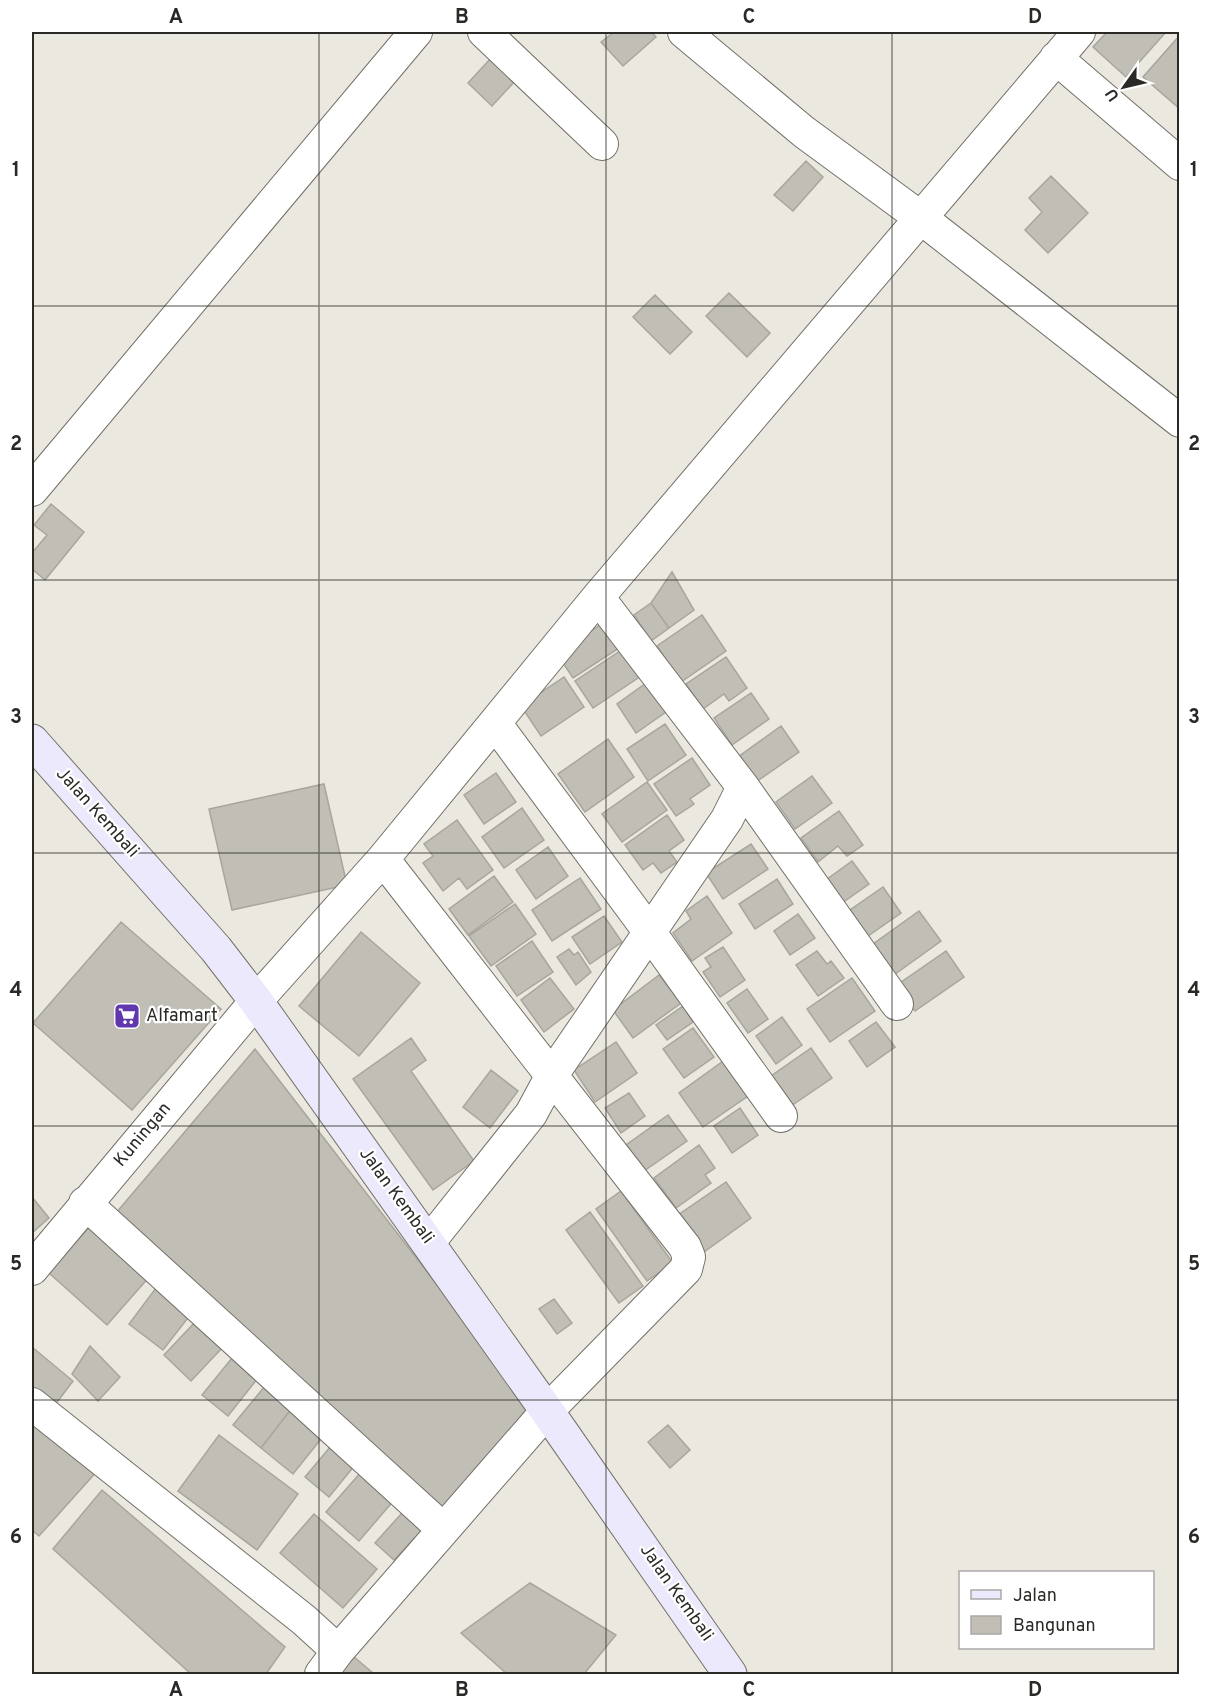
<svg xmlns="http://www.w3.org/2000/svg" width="1211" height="1706" font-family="Overpass,sans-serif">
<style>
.building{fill:#c0beb5;stroke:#a8a59d;stroke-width:1.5}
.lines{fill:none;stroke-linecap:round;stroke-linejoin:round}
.street-casing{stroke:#737069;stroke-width:34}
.secondary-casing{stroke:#737069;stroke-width:35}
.street{stroke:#fff;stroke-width:32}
.secondary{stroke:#ede9fc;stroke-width:33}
.grid{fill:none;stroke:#2a2926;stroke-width:1.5;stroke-opacity:0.55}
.labels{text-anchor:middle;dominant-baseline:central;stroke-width:4.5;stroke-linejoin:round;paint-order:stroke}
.street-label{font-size:18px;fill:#2a2926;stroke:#fff}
.poi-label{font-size:18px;fill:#2a2926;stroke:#fff;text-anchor:start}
.neatline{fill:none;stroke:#2a2926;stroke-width:2}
.grid-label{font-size:20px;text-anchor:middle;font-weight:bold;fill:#2a2926}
</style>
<rect width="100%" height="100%" fill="#eae8df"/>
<!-- building -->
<path class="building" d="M614,32H651L656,37L623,66L601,42Z
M1107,32H1166L1126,77L1093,47Z
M1180,35V109L1143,77Z
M492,57L516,80L492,106L468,83Z
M806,161L823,177L793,211L774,195Z
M1051,176L1088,213L1048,253L1025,230L1042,212L1029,198Z
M729,293L770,333L747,357L706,316Z
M655,295L692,332L670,354L633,317Z
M51,504L84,532L45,580L32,569V553L47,535L34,525Z
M672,572L694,610L669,628L651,603Z
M651,603L669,628L651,641L634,615Z
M702,615L726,651L681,682L657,646Z
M603,623L619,648L573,678L557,654Z
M623,649L641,676L593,708L575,681Z
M726,657L747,688L729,701L724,694L703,709L686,684Z
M564,677L584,707L541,736L521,706Z
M646,683L666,712L636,733L617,704Z
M751,693L769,719L732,745L714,718Z
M665,724L686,755L648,781L627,749Z
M781,726L799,752L756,782L738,757Z
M608,739L634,777L585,812L558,774Z
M692,758L710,785L690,799L694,804L676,816L654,784Z
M496,773L516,802L484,824L464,795Z
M812,776L832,803L795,829L776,802Z
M647,782L667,810L622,842L602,814Z
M324,784L347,885L232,910L209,809Z
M522,808L544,840L504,868L482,837Z
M839,811L863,845L847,856L838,846L818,862L801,838Z
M667,815L684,840L669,851L677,862L661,873L653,863L643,870L625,845Z
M457,820L493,870L467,889L459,878L443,891L423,863L433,856L424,844Z
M751,844L768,869L723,899L706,873Z
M548,847L568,876L536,899L516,870Z
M852,861L869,884L842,903L826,880Z
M494,876L513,902L468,935L449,909Z
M580,878L601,909L552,941L532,910Z
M777,879L793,904L755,929L739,904Z
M883,887L901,913L868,936L850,910Z
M707,896L732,933L692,961L673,933L691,919L686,911Z
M515,904L536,934L491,966L469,936Z
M919,911L941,941L891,977L869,947Z
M798,914L815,938L790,955L774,931Z
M604,916L622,942L590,964L572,937Z
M121,922L221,1009L132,1110L33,1023Z
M361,932L420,983L359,1056L299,1006Z
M532,941L553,972L517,996L496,966Z
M723,947L745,980L720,997L703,972L711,967L705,958Z
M569,949L574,955L578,952L591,972L576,985L557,957Z
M817,951L827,964L831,961L844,978L818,996L796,965Z
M946,951L964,977L915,1011L897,985Z
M659,975L681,1003L633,1038L613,1010Z
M550,978L574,1009L544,1032L521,1000Z
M852,978L875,1011L830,1042L807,1009Z
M747,989L768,1019L748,1033L727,1003Z
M683,1006L693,1022L667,1040L656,1025Z
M782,1017L802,1045L776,1064L756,1036Z
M876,1022L895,1047L867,1067L849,1041Z
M693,1028L714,1057L684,1078L663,1049Z
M411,1038L426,1060L411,1071L474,1161L433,1190L353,1079Z
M616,1042L637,1073L595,1102L574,1070Z
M811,1048L832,1078L791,1106L771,1076Z
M255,1049L533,1409L440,1516L116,1213Z
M726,1059L751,1094L703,1127L679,1093Z
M491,1070L518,1091L490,1128L463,1107Z
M629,1093L645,1116L621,1133L605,1108Z
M740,1108L758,1135L732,1153L714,1126Z
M668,1115L687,1141L644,1171L626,1145Z
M699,1145L715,1168L705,1175L711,1183L676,1208L654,1178Z
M726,1182L751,1218L704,1252L678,1215Z
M621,1191L673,1263L647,1281L596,1209Z
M32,1197L49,1218L32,1233Z
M590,1212L643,1286L619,1303L566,1230Z
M92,1224L150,1276L107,1325L49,1273Z
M156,1288L191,1314L163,1350L129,1324Z
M554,1299L572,1323L557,1334L539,1309Z
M196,1321L223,1347L191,1381L164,1355Z
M90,1346L120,1377L98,1401L72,1374Z
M32,1347L73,1381L52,1409L32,1393Z
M232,1358L258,1378L228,1416L202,1395Z
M265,1386L292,1408L261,1448L233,1425Z
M292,1408L325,1434L293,1474L261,1448Z
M32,1418L98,1470L39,1536L32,1530Z
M668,1425L690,1450L670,1468L648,1442Z
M219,1435L298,1494L257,1550L178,1491Z
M331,1446L355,1465L329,1497L305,1477Z
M362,1471L395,1499L359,1541L326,1512Z
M102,1490L285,1647L266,1674H191L53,1549Z
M402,1513L422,1530L394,1560L375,1543Z
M314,1514L377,1569L343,1608L280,1553Z
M530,1583L616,1635L584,1674H507L461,1633Z
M353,1656L374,1674H331Z"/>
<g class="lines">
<defs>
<path id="street" d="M484,32L602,144
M684,32L804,132L921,218L1180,421
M1056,58L1180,164
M32,490L416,32
M598,597L743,787L897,1004
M495,723L651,934L781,1116
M85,1203L443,1529
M429,1242L531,1114L552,1075L727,819L743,787
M32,1269L256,1001L383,859L598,597L1079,32
M32,1404L304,1620L338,1651L547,1411L686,1269L689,1257L685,1247L383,859
M321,1674L338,1651"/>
<path id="secondary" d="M32,741L216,949L256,1001L547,1411L730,1674"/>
</defs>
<!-- street casing -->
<use href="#street" class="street-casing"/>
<!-- secondary casing -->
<use href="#secondary" class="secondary-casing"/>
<!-- street -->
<use href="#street" class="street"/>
<!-- secondary -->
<use href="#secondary" class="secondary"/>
</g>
<!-- grid -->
<path class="grid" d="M319,32V1674M606,32V1674M892,32V1674M32,306H1180M32,580H1180M32,853H1180M32,1126H1180M32,1400H1180"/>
<!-- icons -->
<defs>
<symbol id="supermarket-square" viewBox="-11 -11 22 22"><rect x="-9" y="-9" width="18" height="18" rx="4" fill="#6137ae" stroke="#fff"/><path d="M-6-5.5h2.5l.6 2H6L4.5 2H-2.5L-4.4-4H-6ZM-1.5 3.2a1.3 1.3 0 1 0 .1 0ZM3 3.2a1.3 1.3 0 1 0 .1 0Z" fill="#fff"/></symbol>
</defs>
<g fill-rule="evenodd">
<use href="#supermarket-square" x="112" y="1001" width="30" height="30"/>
</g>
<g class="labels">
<!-- street labels -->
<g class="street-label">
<text transform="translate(97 813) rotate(48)">Jalan Kembali</text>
<text transform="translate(143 1135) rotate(-50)">Kuningan</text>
<text transform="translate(396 1196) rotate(54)">Jalan Kembali</text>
<text transform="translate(676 1593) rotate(55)">Jalan Kembali</text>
</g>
<!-- poi labels -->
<g class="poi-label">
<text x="146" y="1016">Alfamart</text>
</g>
</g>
<!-- border -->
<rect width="1211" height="1706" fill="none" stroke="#ffffff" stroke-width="66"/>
<!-- legend -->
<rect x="959" y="1571" width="195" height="78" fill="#ffffff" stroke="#aaa9a8" stroke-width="1.5"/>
<rect x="971" y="1590" width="30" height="9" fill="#ede9fc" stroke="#aaa9a8" stroke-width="1.5"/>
<text x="1013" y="1601" font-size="18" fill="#2a2926">Jalan</text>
<rect x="971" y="1616" width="30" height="18" fill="#c0beb5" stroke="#aaa9a8" stroke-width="1.5"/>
<text x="1013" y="1631" font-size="18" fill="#2a2926">Bangunan</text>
<!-- north arrow -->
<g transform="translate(1124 87) rotate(236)" stroke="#ffffff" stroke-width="4.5" paint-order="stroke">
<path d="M0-4.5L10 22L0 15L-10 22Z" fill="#2a2926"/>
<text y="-9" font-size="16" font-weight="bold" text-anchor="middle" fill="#2a2926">U</text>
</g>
<rect x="33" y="33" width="1145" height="1640" class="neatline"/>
<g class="grid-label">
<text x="176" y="23">A</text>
<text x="462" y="23">B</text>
<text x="749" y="23">C</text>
<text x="1035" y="23">D</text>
<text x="16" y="176">1</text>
<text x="1194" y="176">1</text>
<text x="16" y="450">2</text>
<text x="1194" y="450">2</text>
<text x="16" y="723">3</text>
<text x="1194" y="723">3</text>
<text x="16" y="996">4</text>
<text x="1194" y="996">4</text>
<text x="16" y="1270">5</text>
<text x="1194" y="1270">5</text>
<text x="16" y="1543">6</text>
<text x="1194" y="1543">6</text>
<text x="176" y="1696">A</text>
<text x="462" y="1696">B</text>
<text x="749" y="1696">C</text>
<text x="1035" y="1696">D</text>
</g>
</svg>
